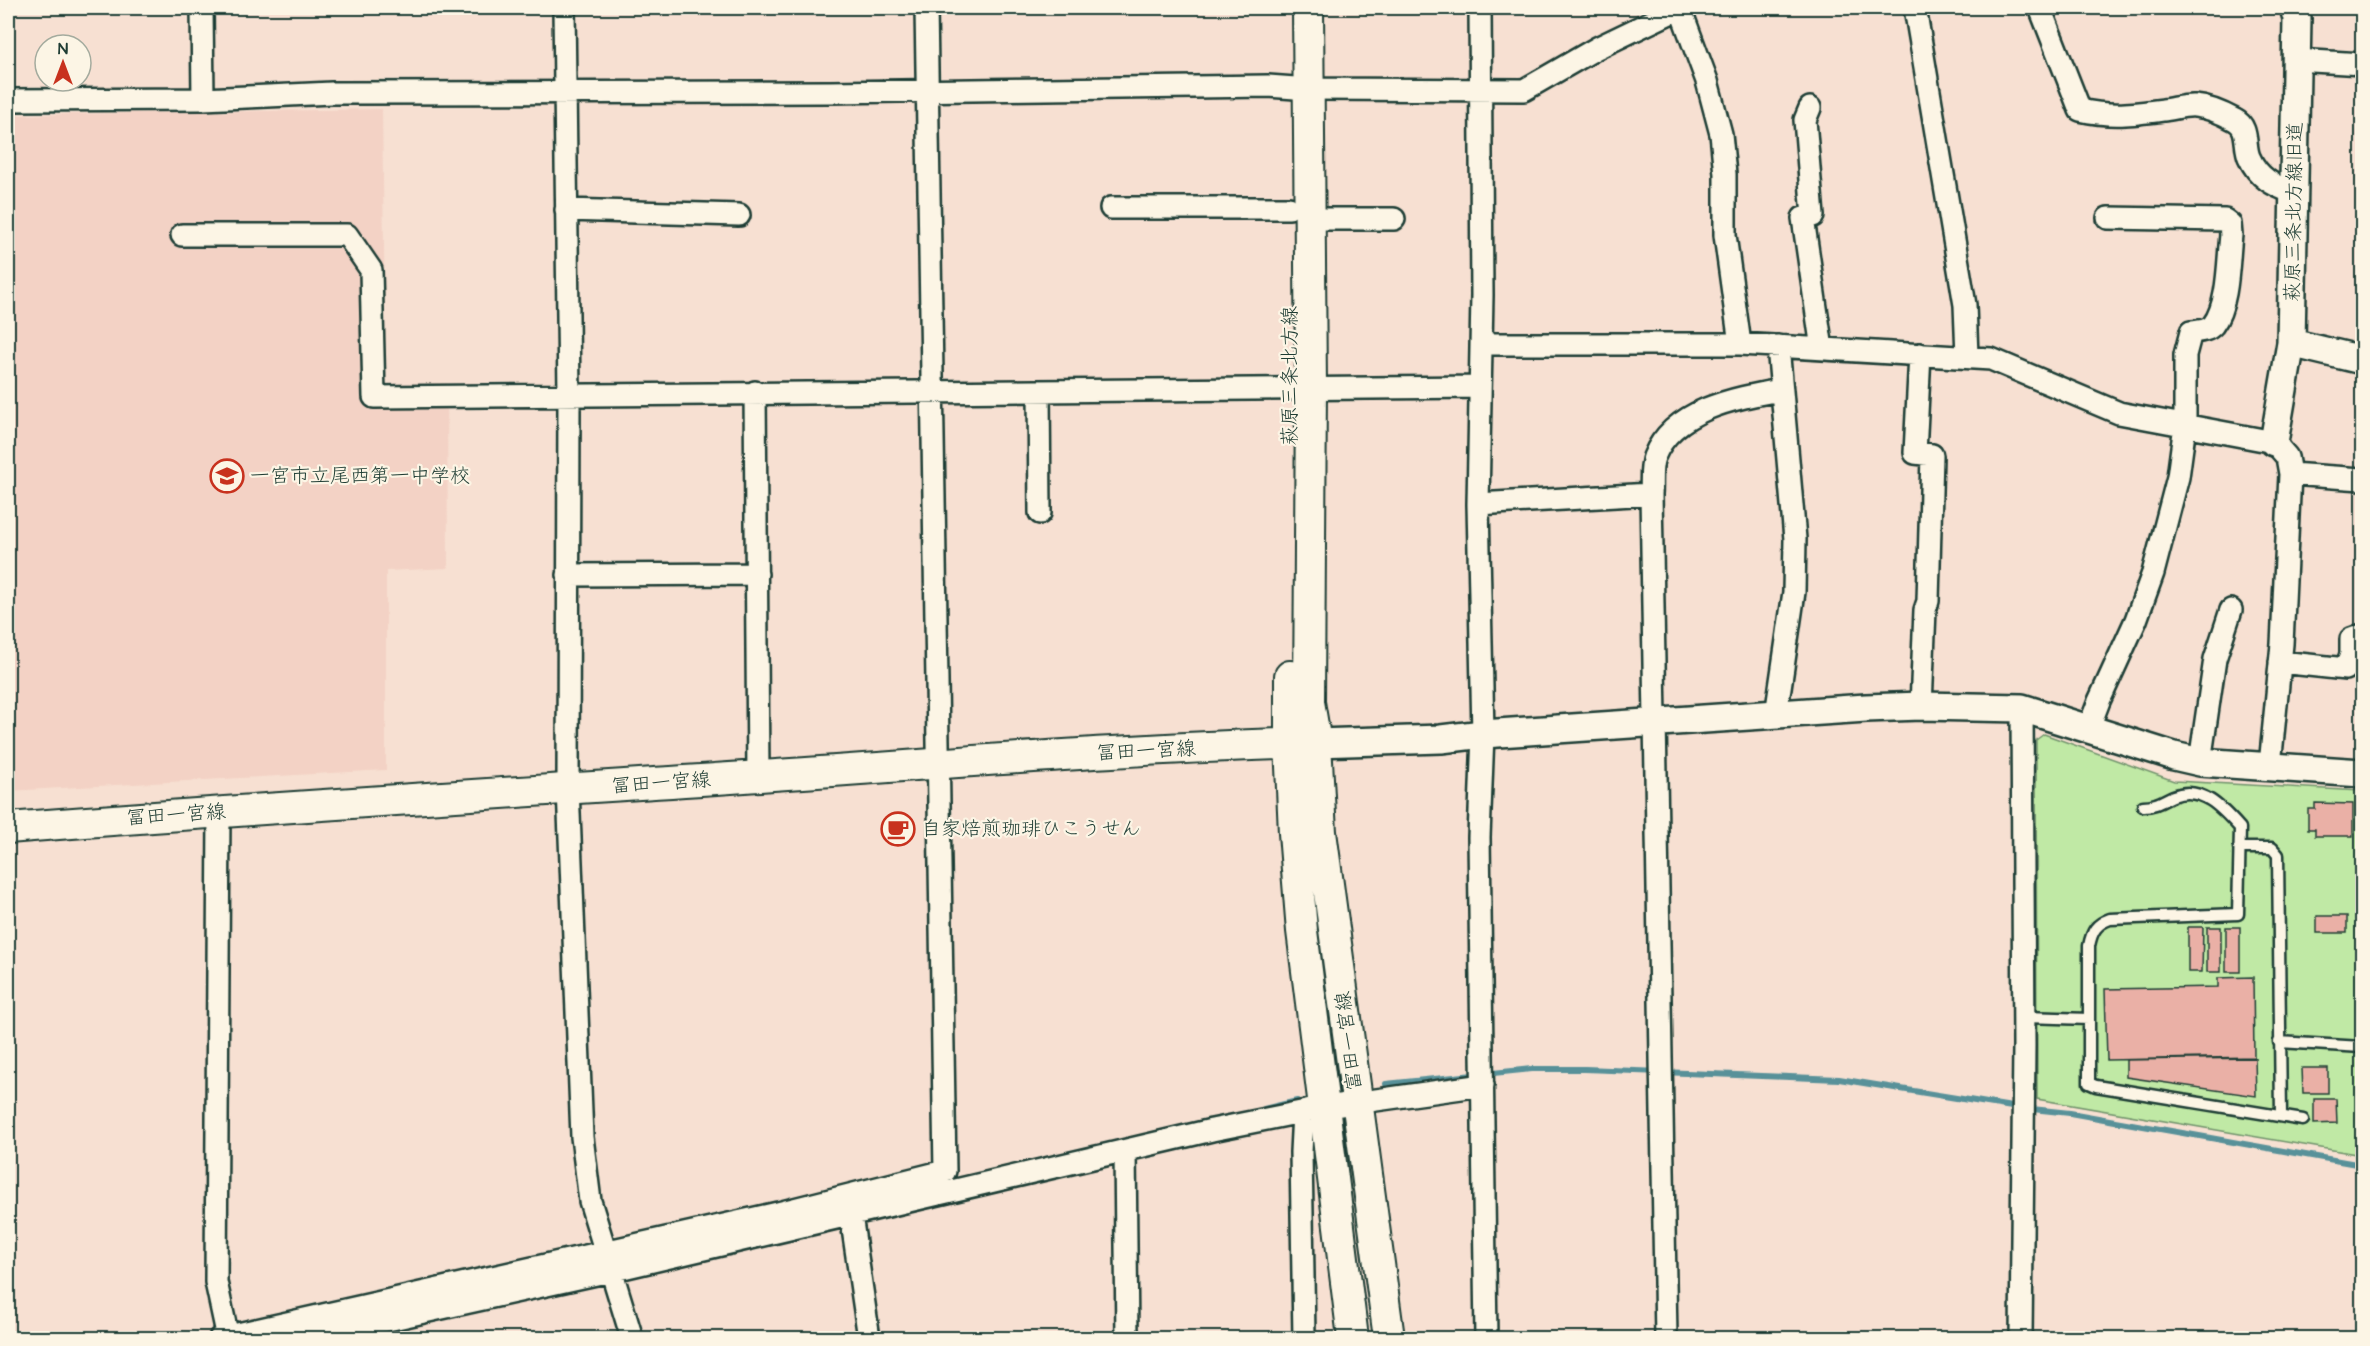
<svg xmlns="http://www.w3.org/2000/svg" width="2370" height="1346" font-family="'Architects Daughter','Klee One',sans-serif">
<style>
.built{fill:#f3d2c5}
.green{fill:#c0e9a5;stroke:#70936c;stroke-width:1.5}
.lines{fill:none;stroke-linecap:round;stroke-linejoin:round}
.stream{stroke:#589199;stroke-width:6}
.building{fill:#eab0a6;stroke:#1f3d34;stroke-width:1.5}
.service-casing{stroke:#1f3d34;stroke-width:15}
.minor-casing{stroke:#1f3d34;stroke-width:26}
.tertiary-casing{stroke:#1f3d34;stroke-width:32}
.secondary-casing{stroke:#1f3d34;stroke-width:34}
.service{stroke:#fcf5e5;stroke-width:10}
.minor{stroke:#fcf5e5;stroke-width:21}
.tertiary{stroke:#fcf5e5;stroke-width:27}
.secondary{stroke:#fcf5e5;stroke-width:30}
.labels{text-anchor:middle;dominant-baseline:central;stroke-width:4.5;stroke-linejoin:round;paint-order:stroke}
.street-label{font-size:20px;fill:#1f3d34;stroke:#fcf5e5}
.poi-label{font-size:20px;fill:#1f3d34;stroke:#fcf5e5;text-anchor:start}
</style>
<rect width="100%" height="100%" fill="#f7e0d2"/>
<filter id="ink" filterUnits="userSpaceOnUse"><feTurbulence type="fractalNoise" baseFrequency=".0167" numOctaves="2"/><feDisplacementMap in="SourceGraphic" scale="12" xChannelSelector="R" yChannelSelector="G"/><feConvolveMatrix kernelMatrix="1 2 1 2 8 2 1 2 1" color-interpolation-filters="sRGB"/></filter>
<g filter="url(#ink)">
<!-- built -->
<path class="built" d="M382,109L386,384L447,383L448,568L386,571V770L8,791V115Z"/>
<!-- green -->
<path class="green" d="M2044,734L2174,781L2362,791V1155L2037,1099L2036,740Z"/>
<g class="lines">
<!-- stream -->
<path class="stream" d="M1386,1084L1532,1069H1585L1839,1079L2012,1107L2070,1113L2362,1165
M1264,1109L1297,1101
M267,1338L293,1332"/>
</g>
<!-- building -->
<path class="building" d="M2315,803L2353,804V836H2315V829H2308V809H2315Z
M2317,916H2347V933H2317Z
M2188,927H2203L2202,972H2188Z
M2207,927H2221V972H2207Z
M2226,927H2240V972H2226Z
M2253,977L2254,1057L2107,1060L2105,989L2218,987V978Z
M2255,1058L2256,1096L2126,1077V1060Z
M2302,1068H2328V1093H2303Z
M2314,1099H2336L2337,1123L2314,1124Z"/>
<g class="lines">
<defs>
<path id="service" d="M2143,806C2156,806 2162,801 2173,796C2201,784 2223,809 2240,828L2238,914L2110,919C2096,924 2092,931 2089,946V1083L2096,1086L2303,1120
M2239,848H2272L2278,855L2281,1116
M2024,1017L2089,1019
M2279,1042L2362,1047"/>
<path id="minor" d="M202,8L203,99
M564,8L569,393L568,788L582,1137L590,1201L632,1338
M1480,8L1482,295L1478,504L1483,734L1479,837L1486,1338
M1680,8L1707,81L1721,134L1725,174V235L1740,344
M1915,8L1965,305L1967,356
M2040,8L2080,110C2111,117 2133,114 2163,110C2173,109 2185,105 2195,106C2208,107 2224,114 2235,120C2249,127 2244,145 2249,157C2258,178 2274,186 2294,193
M2296,60L2362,64
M8,100L203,99L332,93L830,92L1268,86L1309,89L1524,90L1597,48L1680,8
M1810,108L1805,120L1813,216L1803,218L1822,349
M1111,208H1289
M566,210L739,215
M1309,219H1394
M182,235H347L371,270L374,397L1480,387
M1481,344H1740L1991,359L2119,413L2274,442L2287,457L2290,474L2362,479
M1920,354L1915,453L1932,455L1928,601L1925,610L1921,706
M1039,391L1040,513
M755,392L758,776
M1478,504L1651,494
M568,575L757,574
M2280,662L2346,669L2351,654V639L2362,635
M1776,715L1794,592L1795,539L1778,346
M2088,730L2099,701L2136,620L2153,573L2178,477L2185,425V355L2191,332C2199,331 2208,331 2213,325C2229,304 2228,260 2231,235L2230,224L2225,220L2108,218
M2200,762L2215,659L2231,610
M2270,765L2282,644L2290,474
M219,811L216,1282L228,1338
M1303,1113L1301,1152L1304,1338
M1125,1151L1127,1338
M851,1215L869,1338
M220,1338L778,1213L945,1171L926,8
M306,1338L610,1271L1212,1130L1326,1107L1483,1085
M1666,1338L1651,494C1652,483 1650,467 1654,457C1673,409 1736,398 1780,390
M2021,1338L2024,1045L2022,708"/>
<path id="tertiary" d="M2291,343L2362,360
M2274,442L2291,343L2297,18L2294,8
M1316,743L1441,739L1483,734L1866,708L1921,706L2022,708L2174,756L2200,762L2362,773"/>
<path id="secondary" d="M1308,8L1311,388L1309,702L1316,743L1321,832L1389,1338
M1290,676V744L1294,833L1302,931L1353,1338
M8,828C258,808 509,793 760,776C943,764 1126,748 1310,743"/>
</defs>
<!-- service casing -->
<use href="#service" class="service-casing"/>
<!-- minor casing -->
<use href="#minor" class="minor-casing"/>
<!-- tertiary casing -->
<use href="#tertiary" class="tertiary-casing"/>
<!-- secondary casing -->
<use href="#secondary" class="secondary-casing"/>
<!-- service -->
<use href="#service" class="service"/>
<!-- minor -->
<use href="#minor" class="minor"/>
<!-- tertiary -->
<use href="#tertiary" class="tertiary"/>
<!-- secondary -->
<use href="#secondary" class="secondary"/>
</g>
</g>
<!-- icons -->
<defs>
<symbol id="school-ring" viewBox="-11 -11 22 22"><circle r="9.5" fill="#fcf5e5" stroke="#c8321e" stroke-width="1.5"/><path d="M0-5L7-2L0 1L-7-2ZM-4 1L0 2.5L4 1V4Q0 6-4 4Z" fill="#c8321e"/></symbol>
<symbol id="cafe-ring" viewBox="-11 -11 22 22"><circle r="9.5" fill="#fcf5e5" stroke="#c8321e" stroke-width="1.5"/><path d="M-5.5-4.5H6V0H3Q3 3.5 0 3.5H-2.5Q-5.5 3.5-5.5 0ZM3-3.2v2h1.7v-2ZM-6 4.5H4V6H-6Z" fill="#c8321e"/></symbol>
</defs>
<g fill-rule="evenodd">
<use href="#school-ring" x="208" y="457" width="38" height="38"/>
<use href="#cafe-ring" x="879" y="810" width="38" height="38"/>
</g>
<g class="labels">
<!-- street labels -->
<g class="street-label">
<text transform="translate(2294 212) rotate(-89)">萩原三条北方線旧道</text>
<text transform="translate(1290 376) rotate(-90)">萩原三条北方線</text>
<text transform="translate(1146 751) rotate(-3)">冨田一宮線</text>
<text transform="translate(661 783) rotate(-4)">冨田一宮線</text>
<text transform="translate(176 815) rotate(-4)">冨田一宮線</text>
<text transform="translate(1349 1041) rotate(-97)">富田一宮線</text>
</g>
<!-- poi labels -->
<g class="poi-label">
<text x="250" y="476">一宮市立尾西第一中学校</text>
<text x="921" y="829">自家焙煎珈琲ひこうせん</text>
</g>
</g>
<!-- margin -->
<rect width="2370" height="1346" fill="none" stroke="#fcf5e5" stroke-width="30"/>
<rect x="15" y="15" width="2340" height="1316" fill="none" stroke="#1f3d34" stroke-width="2" filter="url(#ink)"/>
<!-- north arrow -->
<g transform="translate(63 63)"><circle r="28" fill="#fcf5e5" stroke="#a4ab9e" stroke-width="1.5"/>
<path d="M0-4.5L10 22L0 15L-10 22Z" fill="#c8321e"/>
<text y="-9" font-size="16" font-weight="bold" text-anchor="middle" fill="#1f3d34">N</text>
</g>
</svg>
